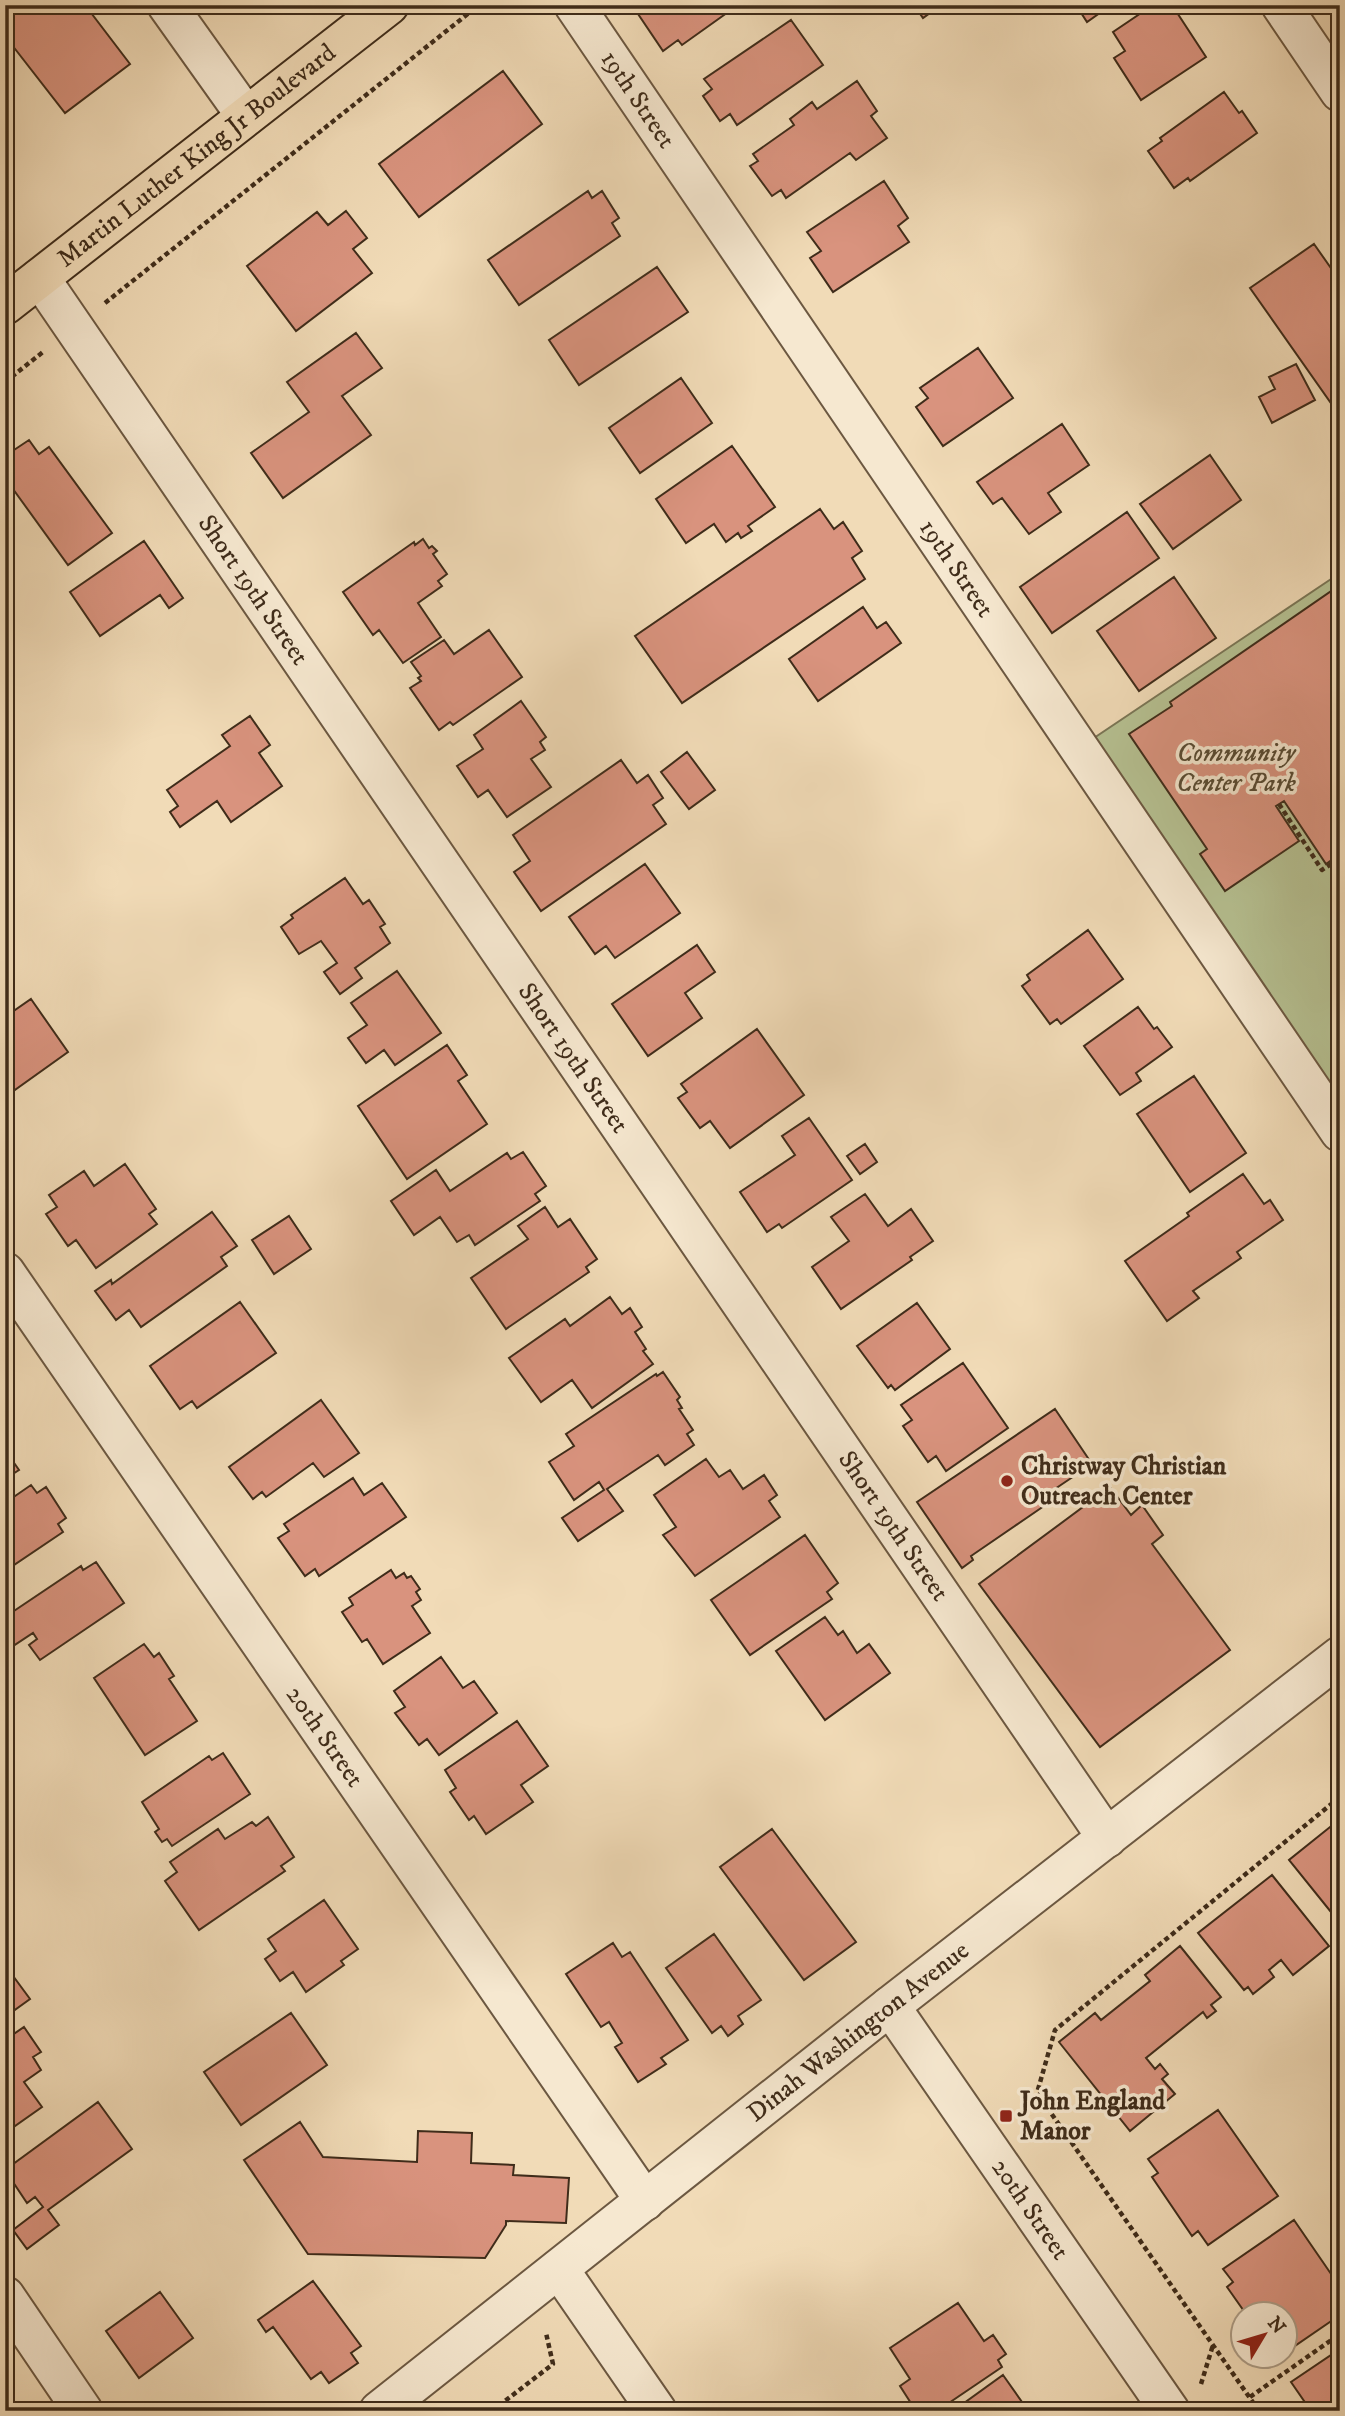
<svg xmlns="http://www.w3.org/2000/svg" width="1345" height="2416" font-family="'IM FELL DW Pica',serif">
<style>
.green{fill:#b6c192;stroke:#7a7656;stroke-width:2}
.building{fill:#d9937e;stroke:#3f2c1a;stroke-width:2}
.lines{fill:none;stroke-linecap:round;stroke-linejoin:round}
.minor-casing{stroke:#6c5841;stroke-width:42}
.major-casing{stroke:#3f2c1a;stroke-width:42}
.path{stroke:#3f2c1a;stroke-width:4.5;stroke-dasharray:5 3.5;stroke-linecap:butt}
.minor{stroke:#f6e8d0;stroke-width:38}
.major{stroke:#f1dbb7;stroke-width:38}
.poi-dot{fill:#8f2418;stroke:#f6e8d0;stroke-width:2.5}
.labels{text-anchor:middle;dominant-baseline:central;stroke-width:7;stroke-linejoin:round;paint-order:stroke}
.street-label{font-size:26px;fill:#3f2c1a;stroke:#f6e8d0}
.park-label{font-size:26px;font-style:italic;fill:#574a32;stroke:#f6e8d0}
.poi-label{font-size:26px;font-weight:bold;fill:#3f2c1a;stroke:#f6e8d0;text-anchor:start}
</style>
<rect width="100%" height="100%" fill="#f1dbb7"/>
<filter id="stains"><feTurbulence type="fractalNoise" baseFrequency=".00286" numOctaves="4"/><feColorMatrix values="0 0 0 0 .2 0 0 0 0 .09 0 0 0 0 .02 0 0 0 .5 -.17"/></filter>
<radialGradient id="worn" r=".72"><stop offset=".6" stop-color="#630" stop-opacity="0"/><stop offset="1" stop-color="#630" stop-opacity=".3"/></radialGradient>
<!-- green -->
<path class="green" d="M1340,573V1103L1091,740Z"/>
<!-- building -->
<path class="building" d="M5,5H85L130,64L65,113L5,36Z
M632,5H738L682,45L678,40L663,51Z
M914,5H941L923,18Z
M1076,5H1111L1087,22Z
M1153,5H1172L1206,57L1141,100L1114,58L1125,51L1113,32Z
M791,20L823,65L737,125L730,114L720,121L703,96L712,89L704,79Z
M503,71L542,124L419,217L379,164Z
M857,81L877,111L871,116L887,138L856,160L850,153L786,198L781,190L772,196L750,166L758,161L753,154L794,125L790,119L812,102L817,109Z
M1224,92L1239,113L1242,111L1257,133L1190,181L1188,178L1174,188L1148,151L1162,141L1160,138Z
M884,181L908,218L898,226L909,242L833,292L810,258L821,251L807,232Z
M588,191L592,198L602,191L619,218L612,223L620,236L519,305L488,260Z
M346,211L367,238L353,249L372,273L296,331L247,266L317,212L328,225Z
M1314,244L1340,281V416L1250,288Z
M657,267L688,312L579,385L549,340Z
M356,333L382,368L342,396L371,435L283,498L251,453L309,412L287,382Z
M978,348L1013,398L943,446L916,407L928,398L920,388Z
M1296,364L1315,400L1272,423L1259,397L1275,389L1269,377Z
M681,378L712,423L640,473L609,428Z
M1062,424L1089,465L1048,493L1061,512L1029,534L1002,498L993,504L977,482Z
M29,440L39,454L49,447L112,533L68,565L5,478V456Z
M732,446L775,507L748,526L752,531L741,538L738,533L726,542L714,524L686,543L656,499Z
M1210,455L1241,500L1173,549L1140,504Z
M820,509L834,529L843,522L862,551L852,558L865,579L682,703L635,636Z
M1127,512L1159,558L1052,633L1020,587Z
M423,539L429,548L432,546L437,551L433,554L447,574L438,581L442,586L418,603L441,637L403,663L379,630L373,635L343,592L414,542L415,545Z
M144,541L183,598L169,608L160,595L100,636L70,592Z
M1174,577L1216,638L1139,691L1097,631Z
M1340,585V854L1326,864L1284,801L1276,806L1299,841L1225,891L1200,854L1207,849L1129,734L1172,706L1170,702Z
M863,607L877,628L886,622L901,643L818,701L789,659Z
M489,630L522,677L453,725L450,722L439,730L410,688L421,681L418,678L421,676L411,662L444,640L454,654Z
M521,701L546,737L540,742L545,750L531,759L551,787L507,817L488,790L478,797L457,766L483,749L474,735Z
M250,716L270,745L259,753L282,786L231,822L217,801L180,827L170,812L178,806L167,790L230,746L222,735Z
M687,752L715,790L689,809L661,772Z
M621,760L637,783L648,775L663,798L653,805L666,824L541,911L514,872L530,861L513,835Z
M645,864L680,913L615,958L606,946L595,954L569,917Z
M345,878L363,904L369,900L385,924L380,927L390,943L355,968L362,978L340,994L324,972L337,963L321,941L299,954L281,927L293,918L291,915Z
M1088,930L1123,979L1061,1024L1057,1019L1050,1024L1022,986L1030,980L1027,975Z
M697,945L715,972L685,993L702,1018L648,1056L612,1004Z
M397,971L441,1033L395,1065L384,1050L366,1063L348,1038L367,1025L351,1003Z
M31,999L68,1052L5,1097V1017Z
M1138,1007L1154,1029L1157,1027L1172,1047L1136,1073L1141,1081L1120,1095L1084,1046Z
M757,1029L804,1095L730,1148L710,1121L700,1128L678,1098L687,1092L681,1084Z
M447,1045L467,1075L458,1081L487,1124L407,1179L358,1106Z
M1194,1076L1246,1153L1190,1192L1137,1114Z
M809,1118L852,1180L782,1228L779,1224L767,1232L740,1192L795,1155L782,1136Z
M865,1144L877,1162L860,1174L847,1156Z
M523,1152L546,1186L535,1194L540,1201L475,1245L469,1235L457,1242L440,1217L414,1235L391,1201L436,1170L450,1191L507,1153L511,1159Z
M125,1164L156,1209L149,1214L157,1224L96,1268L76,1240L68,1246L46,1214L57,1207L49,1195L84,1171L94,1186Z
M1243,1174L1264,1204L1270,1200L1283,1220L1237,1252L1241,1258L1193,1291L1199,1298L1167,1321L1125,1261L1189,1216L1187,1213Z
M865,1194L888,1226L911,1209L933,1241L910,1257L912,1260L841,1309L812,1267L849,1241L831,1217Z
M545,1207L558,1227L570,1219L597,1259L586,1267L589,1272L506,1329L471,1278L528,1239L518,1226Z
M212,1212L237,1246L221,1257L227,1266L141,1327L129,1310L116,1320L95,1291L111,1280L112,1284Z
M289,1216L311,1249L274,1274L252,1240Z
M610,1297L622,1314L630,1308L642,1327L635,1332L646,1349L643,1351L653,1364L592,1408L572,1380L541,1402L509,1358L565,1319L570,1326Z
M240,1302L276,1353L197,1408L192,1401L180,1409L150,1366Z
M917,1303L950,1349L895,1390L891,1385L888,1388L857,1346Z
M963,1363L1008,1428L946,1471L936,1456L928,1462L903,1426L912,1420L901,1405Z
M663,1372L680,1397L677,1400L682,1408L679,1409L693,1430L687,1434L694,1445L665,1465L658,1455L607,1489L623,1511L578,1541L562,1518L604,1490L599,1482L574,1500L549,1462L574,1446L566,1434L656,1374L657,1376Z
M321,1400L359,1453L324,1477L313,1463L266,1497L262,1492L253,1499L229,1467Z
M1055,1409L1092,1464L1040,1499L1044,1506L971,1556L973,1560L962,1568L917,1502Z
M5,1450L19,1470L5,1479Z
M706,1459L719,1477L730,1470L743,1489L764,1475L777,1495L769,1501L780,1517L695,1576L663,1535L676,1527L654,1495Z
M353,1478L364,1495L382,1483L406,1517L319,1576L315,1569L305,1576L278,1538L289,1531L284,1524Z
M31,1485L37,1493L46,1487L66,1518L58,1524L63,1532L5,1571V1503Z
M1110,1487L1131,1515L1142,1505L1163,1535L1152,1544L1230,1650L1100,1747L979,1584Z
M805,1535L838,1583L827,1592L832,1599L750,1655L711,1600Z
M96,1562L124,1603L40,1660L29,1645L37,1639L33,1633L7,1650L5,1647V1617L81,1566L83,1570Z
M391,1570L396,1578L404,1573L407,1578L411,1576L420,1589L416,1592L421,1600L412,1606L430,1633L383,1664L367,1639L362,1642L342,1612L353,1605L349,1598Z
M825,1617L838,1635L843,1631L857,1653L869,1644L890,1673L825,1720L776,1651Z
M144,1644L154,1657L159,1653L174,1676L169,1679L197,1721L145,1755L94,1678Z
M441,1657L463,1688L474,1681L497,1713L439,1755L427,1739L419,1745L395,1713L405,1707L394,1691Z
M517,1721L548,1766L521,1785L533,1802L486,1834L474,1816L469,1820L450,1792L456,1788L445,1770Z
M223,1753L250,1794L172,1846L167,1839L162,1842L155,1832L159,1829L142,1802L209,1756L212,1760Z
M268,1817L294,1857L281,1866L285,1871L199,1930L165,1881L177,1872L170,1862L218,1829L225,1839L252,1822L256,1826Z
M1340,1819V1913L1335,1917L1289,1860Z
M772,1829L856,1942L804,1980L720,1867Z
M1272,1875L1329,1946L1293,1975L1281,1960L1269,1970L1274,1977L1253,1994L1248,1987L1244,1990L1198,1933Z
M324,1900L358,1949L341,1961L344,1965L306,1992L293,1972L280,1981L265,1959L276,1951L268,1939Z
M714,1934L761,2000L738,2016L743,2024L728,2036L721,2026L712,2033L666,1968Z
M613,1943L622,1957L630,1952L688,2040L661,2058L666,2064L638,2082L615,2047L622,2043L609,2022L601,2027L566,1974Z
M1180,1946L1221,1997L1211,2005L1216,2011L1207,2018L1203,2012L1146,2058L1155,2069L1160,2064L1168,2074L1162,2079L1175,2094L1130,2131L1059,2042L1095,2013L1101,2020L1150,1981L1145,1975Z
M5,1965L30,1999L5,2017Z
M291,2013L327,2065L241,2125L204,2072Z
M24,2027L41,2052L33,2057L41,2070L24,2082L42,2107L5,2133V2040Z
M98,2102L132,2149L48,2210L59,2225L27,2249L13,2230L43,2207L35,2197L27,2203L5,2170Z
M1218,2110L1278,2196L1208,2245L1198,2231L1192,2236L1152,2177L1158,2173L1148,2159Z
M300,2122L323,2157L417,2162L418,2131L472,2133L471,2163L514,2165L513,2175L569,2178L566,2223L506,2221V2225L485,2258L308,2254L244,2160Z
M1294,2220L1340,2287V2315L1286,2352V2314H1246L1227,2287L1233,2282L1223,2269Z
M313,2281L361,2346L351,2353L358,2363L329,2383L321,2372L311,2379L273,2327L266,2332L258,2320Z
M160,2292L193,2338L139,2378L106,2331Z
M958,2303L984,2341L993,2335L1006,2354L998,2360L1002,2367L937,2411H916L900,2386L910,2379L890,2348Z
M1340,2349V2411H1311L1291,2382Z
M1003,2375L1022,2402L1010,2411H953Z"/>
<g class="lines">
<defs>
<g id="minor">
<path d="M167,5L246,116"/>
<path id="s1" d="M574,5L1340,1132"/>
<path d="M1281,5L1340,92"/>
<path id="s2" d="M40,278L1107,1838"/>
<path id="s3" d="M5,1272L645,2201"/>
<path id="s4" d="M890,2006L1170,2411"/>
<path d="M559,2269L657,2411"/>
<path d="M5,2296L83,2411"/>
<path id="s5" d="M379,2411L890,2006L1340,1656"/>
</g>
<g id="major">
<path id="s6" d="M5,305L389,5"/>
</g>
</defs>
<!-- minor casing -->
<use href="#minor" class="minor-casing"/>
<!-- major casing -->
<use href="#major" class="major-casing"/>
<!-- path -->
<path class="path" d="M105,303L479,5
M5,382L43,352
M1279,804L1322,870L1340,858
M1340,968L1334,1003L1340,1026
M1201,2384L1213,2345
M1250,2397L1340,2334
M492,2411L553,2364L546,2333
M1259,2411L1037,2093L1055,2030L1340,1797"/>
<!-- minor -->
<use href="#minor" class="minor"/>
<!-- major -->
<use href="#major" class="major"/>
</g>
<!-- markers -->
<g class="poi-dot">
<circle cx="1007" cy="1481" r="7"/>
<rect x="999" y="2109" width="14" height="14" rx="3.5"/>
</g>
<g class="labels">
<!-- street labels -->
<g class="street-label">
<text stroke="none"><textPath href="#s1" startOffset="114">19th Street</textPath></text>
<text stroke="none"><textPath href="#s6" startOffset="243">Martin Luther King Jr Boulevard</textPath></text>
<text stroke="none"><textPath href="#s1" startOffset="681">19th Street</textPath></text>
<text stroke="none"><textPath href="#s2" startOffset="378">Short 19th Street</textPath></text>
<text stroke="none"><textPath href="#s2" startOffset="945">Short 19th Street</textPath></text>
<text stroke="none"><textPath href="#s2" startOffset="1512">Short 19th Street</textPath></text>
<text stroke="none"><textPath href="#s3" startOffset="564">20th Street</textPath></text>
<text stroke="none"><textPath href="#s5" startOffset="611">Dinah Washington Avenue</textPath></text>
<text stroke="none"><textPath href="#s4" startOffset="247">20th Street</textPath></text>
</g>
<!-- park labels -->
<g class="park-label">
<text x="1236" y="753">Community<tspan x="1236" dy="30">Center Park</tspan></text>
</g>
<!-- poi labels -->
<g class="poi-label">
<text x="1021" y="1466">Christway Christian<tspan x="1021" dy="30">Outreach Center</tspan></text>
<text x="1020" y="2101">John England<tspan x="1020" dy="30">Manor</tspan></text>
</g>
</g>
<!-- margin -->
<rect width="1345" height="2416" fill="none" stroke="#f1dbb7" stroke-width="28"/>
<rect x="7" y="7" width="1331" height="2402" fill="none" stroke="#3f2c1a" stroke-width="3.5"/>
<rect x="14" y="14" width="1317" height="2388" fill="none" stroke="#3f2c1a" stroke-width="2"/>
<!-- north arrow -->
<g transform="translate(1264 2335) rotate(52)"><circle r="33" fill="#f6e8d0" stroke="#ad9d87" stroke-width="2"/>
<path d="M0-5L12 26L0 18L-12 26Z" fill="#8f2418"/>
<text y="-10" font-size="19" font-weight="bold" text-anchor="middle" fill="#3f2c1a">N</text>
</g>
<rect width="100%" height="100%" filter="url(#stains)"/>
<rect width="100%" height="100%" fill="url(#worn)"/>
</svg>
